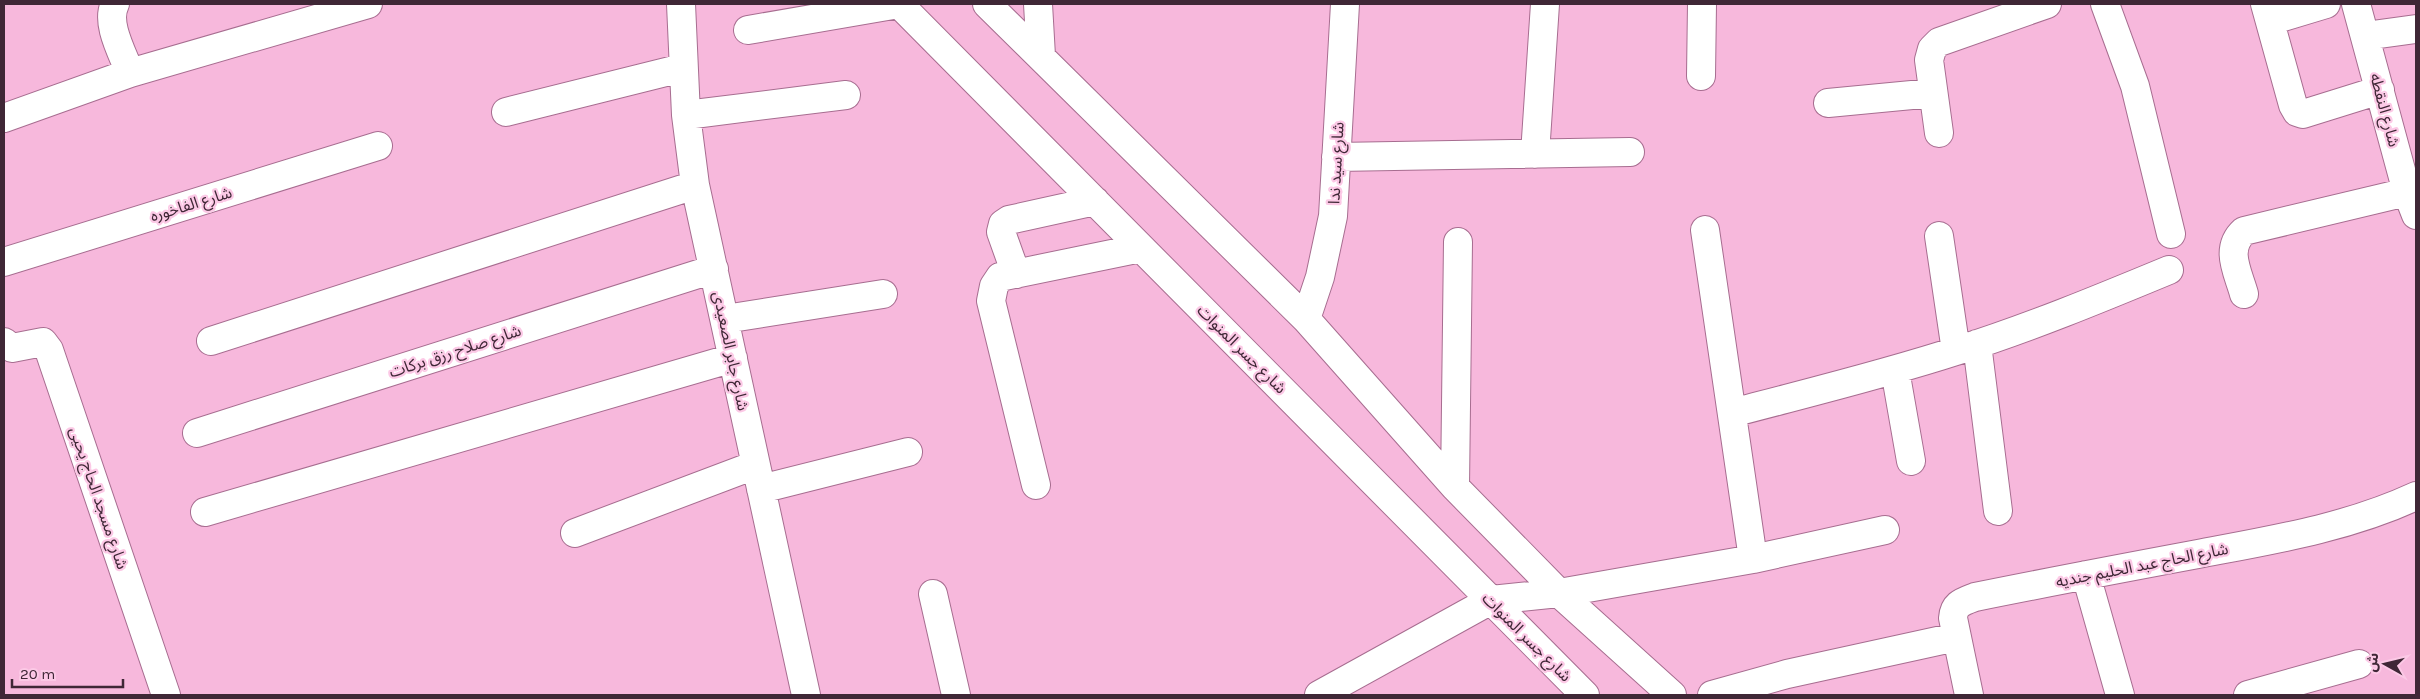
<svg xmlns="http://www.w3.org/2000/svg" width="2420" height="699" font-family="Karla,'Noto Sans Arabic',sans-serif">
<style>
.lines{fill:none;stroke-linecap:round;stroke-linejoin:round}
.minor-casing{stroke:#a76d90;stroke-width:30}
.minor{stroke:#fff;stroke-width:28}
.labels{text-anchor:middle;dominant-baseline:central;stroke-width:4.5;stroke-linejoin:round;paint-order:stroke}
.street-label{font-size:16px;fill:#3f2736;stroke:#fcc9e6}
</style>
<rect width="100%" height="100%" fill="#f7b8dc"/>
<g class="lines">
<defs>
<path id="minor" d="M115,4C105,23 123,54 130,73
M681,4L686,115L695,185L806,695
M899,4L1585,695
M987,4L1306,319L1455,487L1559,593L1672,695
M1038,4L1041,56
M2105,4L2135,86L2171,234
M2265,4L2293,105L2297,112L2303,114L2380,90
M2356,4L2407,192L2416,215
M2270,21L2326,4
M748,30L899,4
M2365,36L2416,29
M1701,76L1702,4
M1828,103L1933,93
M506,112L682,68
M686,115L846,95
M4,118L130,73L368,4
M1939,133L1929,60L1932,49L1939,42L2047,4
M1535,154L1545,4
M1336,157L1630,152
M1705,230L1753,559
M1939,236L1956,351
M4,262L378,146
M1016,274L1001,232L1003,224L1009,220L1095,201
M2244,294C2238,272 2224,249 2244,231L2407,192
M725,319L883,294
M1306,319L1320,277L1333,216L1345,4
M211,341L695,185
M4,342L12,348L43,342L49,350L166,695
M1977,344L1998,511
M1895,370L1911,461
M1732,413C1807,393 1882,375 1956,351C2029,328 2099,299 2169,270
M197,433L714,269
M1036,485L991,301L994,286L1000,277L1141,248
M1455,487L1458,242
M761,489L908,452
M205,512L733,358
M575,533L755,465
M2086,575L2120,695
M933,594L956,695
M1319,695L1491,600L1559,593L1753,559L1885,530
M1712,695L1787,674L1956,637
M1969,695L1953,618C1954,604 1962,602 1975,597C2049,582 2123,568 2198,554C2272,540 2347,528 2416,496
M2248,695L2359,664"/>
</defs>
<!-- minor casing -->
<use href="#minor" class="minor-casing"/>
<!-- minor -->
<use href="#minor" class="minor"/>
</g>
<g class="labels">
<!-- street labels -->
<g class="street-label">
<text transform="translate(2385 110) rotate(75)">شارع النقطه</text>
<text transform="translate(1336 163) rotate(-87)">شارع سيد ندا</text>
<text transform="translate(191 204) rotate(-17)">شارع الفاخوره</text>
<text transform="translate(1242 349) rotate(45)">شارع جسر المنوات</text>
<text transform="translate(455 351) rotate(-18)">شارع صلاح رزق بركات</text>
<text transform="translate(731 351) rotate(78)">شارع جابر الصعيدى</text>
<text transform="translate(99 498) rotate(71)">شارع مسجد الحاج يحيى</text>
<text transform="translate(2142 565) rotate(-11)">شارع الحاج عبد الحليم جنديه</text>
<text transform="translate(1527 637) rotate(45)">شارع جسر المنوات</text>
</g>
</g>
<!-- border -->
<rect width="2420" height="699" fill="none" stroke="#3f2736" stroke-width="10"/>
<!-- north arrow -->
<g transform="translate(2385 664) rotate(278)" stroke="#fcc9e6" stroke-width="4" paint-order="stroke">
<path d="M0-4L9 19L0 12L-9 19Z" fill="#3f2736"/>
<text y="-8" font-size="14" font-weight="bold" text-anchor="middle" fill="#3f2736">ش</text>
</g>
<!-- scale -->
<path d="M12 679v8h111v-8" fill="none" stroke="#3f2736" stroke-width="2.5"/>
<text x="20" y="679" font-size="15" fill="#3f2736" stroke="#fcc9e6" stroke-width="4" paint-order="stroke">20 m</text>
</svg>
